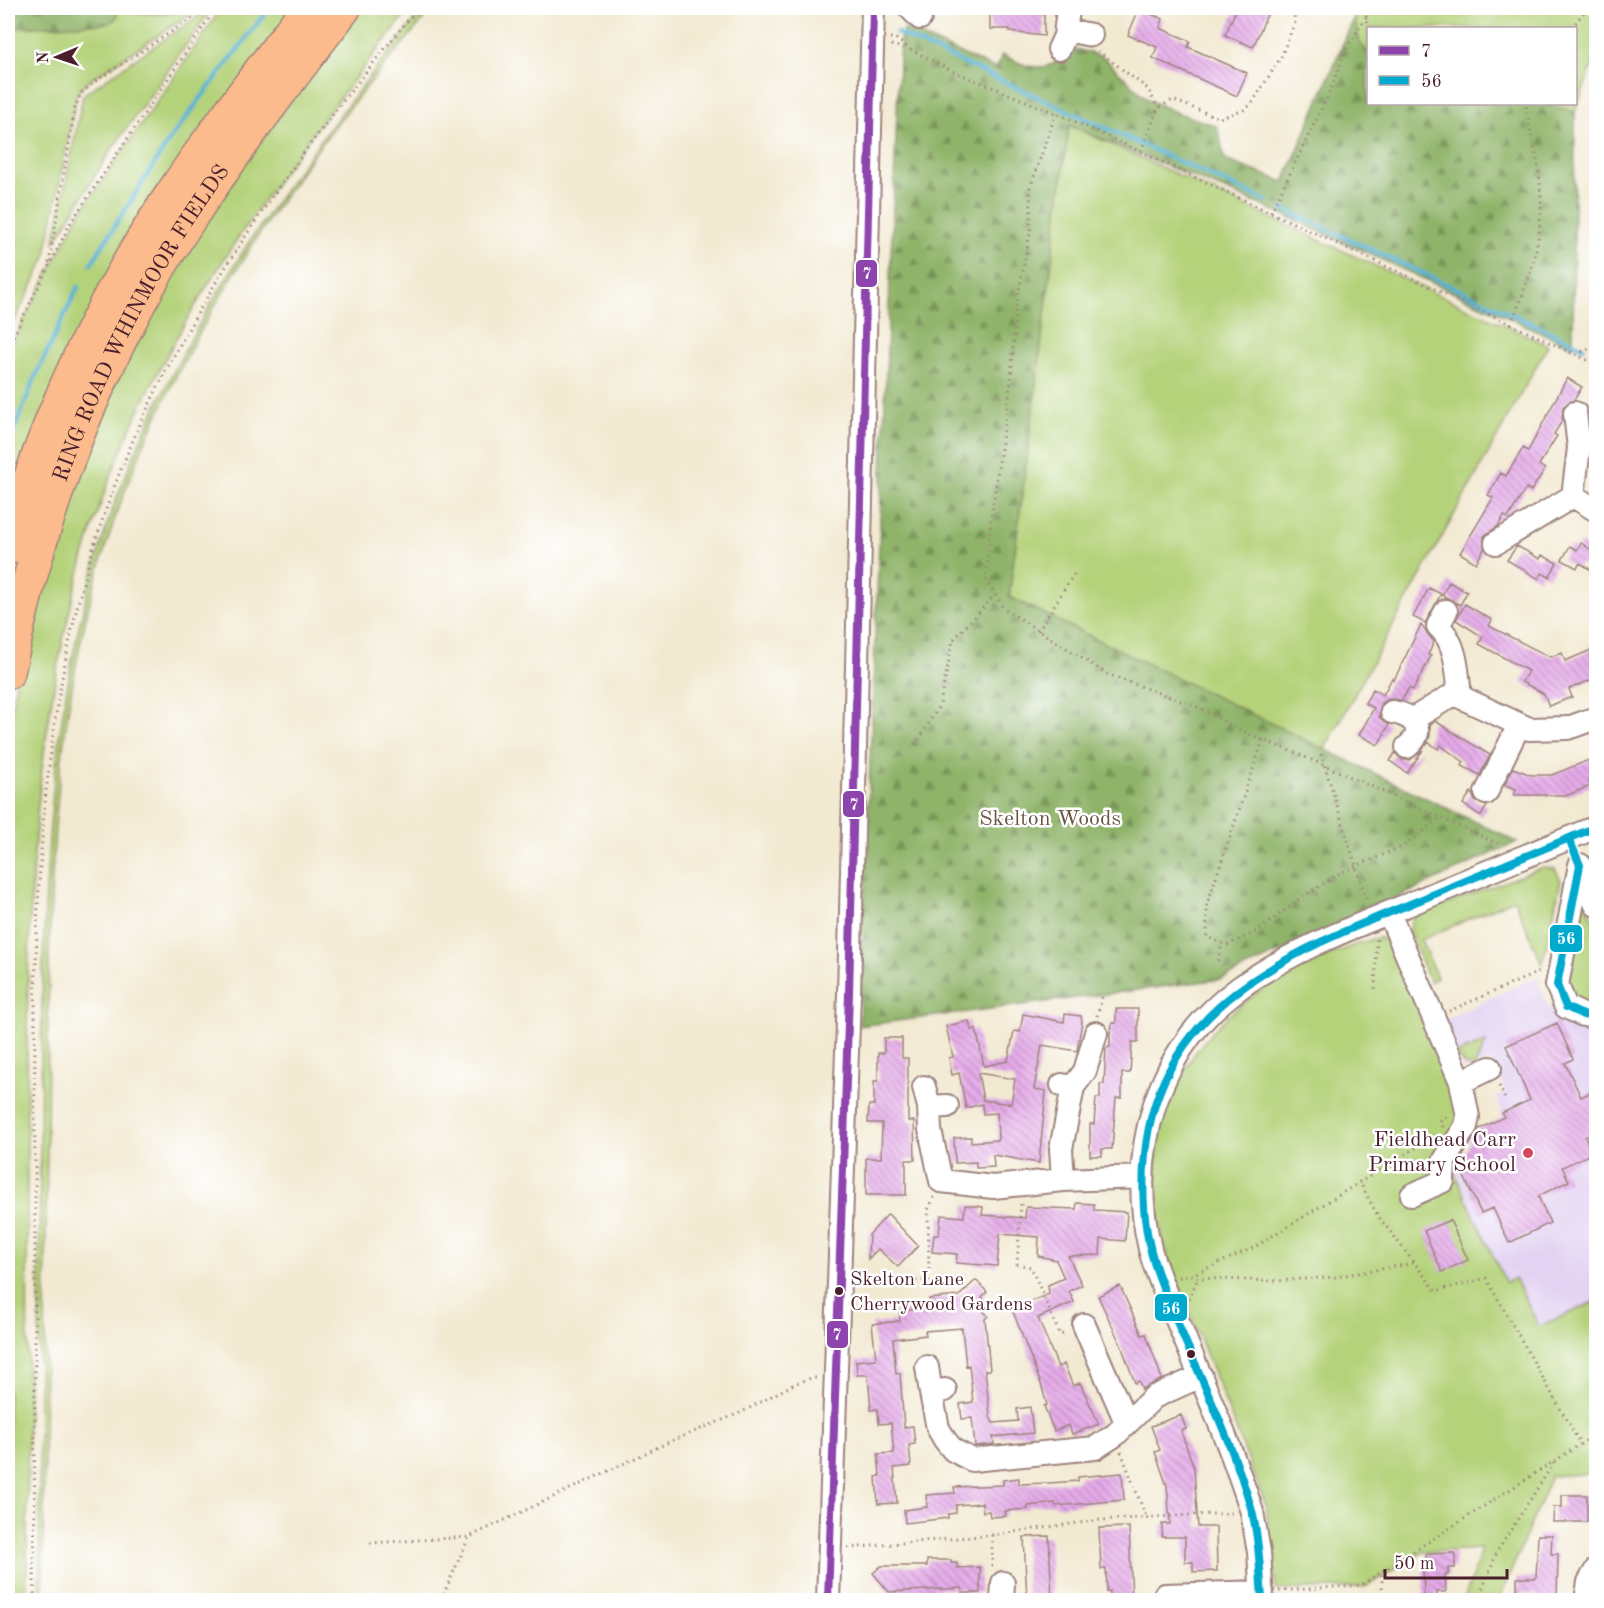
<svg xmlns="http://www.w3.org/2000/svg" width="1604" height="1608" font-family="'Old Standard TT',serif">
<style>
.built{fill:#e3d3f2}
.green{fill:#b4d279;stroke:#7f7852;stroke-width:1.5}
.forest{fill:url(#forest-firs);stroke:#6c6a4a;stroke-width:1.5}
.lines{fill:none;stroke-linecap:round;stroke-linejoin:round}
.stream{stroke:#56b2d4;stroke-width:4.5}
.building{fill:url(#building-back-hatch);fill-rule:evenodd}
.minor-casing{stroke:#9e847e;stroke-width:26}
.highway-casing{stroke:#9e847e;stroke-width:36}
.path{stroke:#9e847e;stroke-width:3;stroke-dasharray:1.5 4.5;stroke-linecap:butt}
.minor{stroke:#fff;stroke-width:22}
.highway{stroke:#fbbb8c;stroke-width:33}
.bus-1-casing{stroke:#fff;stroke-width:12}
.bus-2-casing{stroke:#fff;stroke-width:12}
.bus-1{stroke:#8e44ad;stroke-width:8}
.bus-2{stroke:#00a9ce;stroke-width:8}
.poi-dot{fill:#d1495b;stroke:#fff;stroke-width:2}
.bus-dot{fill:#4a1f2b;stroke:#fff;stroke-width:2}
.labels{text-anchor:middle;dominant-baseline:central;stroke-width:5;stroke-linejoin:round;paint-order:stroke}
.bus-label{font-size:20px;fill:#4a1f2b;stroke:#fff;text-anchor:start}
.street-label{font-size:22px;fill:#4a1f2b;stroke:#fff}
.park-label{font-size:22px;fill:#6a5542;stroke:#fff}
.poi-label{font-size:22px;fill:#4a1f2b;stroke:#fff;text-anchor:end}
.line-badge{stroke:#fff;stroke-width:2}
.badge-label{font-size:16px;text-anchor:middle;font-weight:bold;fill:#fff}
</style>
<defs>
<pattern id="forest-firs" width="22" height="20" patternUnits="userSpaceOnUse" patternTransform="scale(1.5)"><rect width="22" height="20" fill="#8fb469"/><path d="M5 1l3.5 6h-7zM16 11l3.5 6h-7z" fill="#779257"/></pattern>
<pattern id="building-back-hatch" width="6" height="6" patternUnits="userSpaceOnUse" patternTransform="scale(1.5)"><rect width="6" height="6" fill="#e5abe9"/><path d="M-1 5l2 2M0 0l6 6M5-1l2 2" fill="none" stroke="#bc8bbd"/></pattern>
</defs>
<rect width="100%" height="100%" fill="#fff"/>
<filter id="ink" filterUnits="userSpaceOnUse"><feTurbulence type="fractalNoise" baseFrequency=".0167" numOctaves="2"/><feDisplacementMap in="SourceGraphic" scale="12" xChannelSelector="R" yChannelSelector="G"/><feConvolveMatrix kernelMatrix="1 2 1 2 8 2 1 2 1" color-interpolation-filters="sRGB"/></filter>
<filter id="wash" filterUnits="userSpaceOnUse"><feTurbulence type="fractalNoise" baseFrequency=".008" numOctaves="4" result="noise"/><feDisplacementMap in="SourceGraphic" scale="24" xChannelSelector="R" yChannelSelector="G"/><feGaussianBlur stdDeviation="1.35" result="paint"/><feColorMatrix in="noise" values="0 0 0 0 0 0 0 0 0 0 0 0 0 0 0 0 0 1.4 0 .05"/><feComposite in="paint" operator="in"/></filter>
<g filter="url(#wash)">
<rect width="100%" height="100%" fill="#f2e9d1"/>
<!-- built -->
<path class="built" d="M1537,977L1548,1007L1554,1008L1571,1024L1596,1032V1301L1538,1327L1516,1279L1506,1283L1449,1158L1471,1148L1466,1136L1504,1117L1496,1097L1506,1092L1491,1061L1464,1070L1441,1021Z"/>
<!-- green -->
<path class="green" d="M118,8H132L134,13L200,8L88,81L77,93L45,259L8,334V28L110,23L117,17Z
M210,8H213L211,10L109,153L54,243L83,95Z
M222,8H296L8,518V353L12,343L80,213Z
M356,8H411C309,135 211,260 140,408C22,653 26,935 27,1201C28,1334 28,1467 27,1600H8V733L22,644L62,498L162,281Z
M425,8H433C391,58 348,107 310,160C231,270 160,389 115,518C45,716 49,925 47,1132C46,1288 43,1444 43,1600H39C40,1425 38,1249 41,1073C44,877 48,681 118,495C188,312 302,157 425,8Z
M1357,8H1596V55L1575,112L1542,104H1576V28H1368V55C1358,41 1351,25 1357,8Z
M1069,125L1548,345L1324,750L1009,597Z
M1543,867L1555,869L1561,881L1542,964L1514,899L1421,940L1437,978L1430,982L1409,931L1413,917Z
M1583,892L1596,928V1005C1586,1006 1573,1002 1569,991C1563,971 1579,915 1583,892Z
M1379,938L1393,943L1464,1110L1453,1135L1441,1145L1506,1283L1515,1278L1539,1327L1596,1301V1395L1594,1402L1596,1473L1551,1476L1499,1600H1464L1482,1549L1423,1552L1365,1587L1276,1590L1266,1505L1167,1255C1128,1120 1193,1011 1319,960C1339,952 1359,941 1379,938Z
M1486,1042L1474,1068L1463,1064L1456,1054Z"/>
<!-- forest -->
<path class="forest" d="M8,8H118L117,17L110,23L8,28Z
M132,8H185C173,17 150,13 134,13Z
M1354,18L1360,43L1368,55V104H1542L1575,112L1573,347L1275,211L1069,125L1009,597L1517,842L1222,979L859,1026L900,40L904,29L996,69L1002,55C1036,72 1046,72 1077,49L1103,57L1147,99L1175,112L1217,126L1225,160L1284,182Z"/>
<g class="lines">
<!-- stream -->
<path class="stream" d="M897,33L1266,201
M1283,209L1583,347
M91,264L170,139L269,8
M8,445L36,375L78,287"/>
</g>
<g id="blocks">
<!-- building -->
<path class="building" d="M990,8L1044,12V36L1010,32V29H990Z
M1237,8H1270L1253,47L1225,35Z
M1139,9L1163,19L1160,28L1190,41L1188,47L1247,73L1237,96L1153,58L1157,47L1128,35Z
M1567,378L1582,387L1574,400L1563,407L1562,421L1554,434L1557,436L1539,465L1545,469L1531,491L1526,488L1508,518L1504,516L1498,526L1484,536V549L1476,563L1460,553L1493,498L1488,495L1501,473L1506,476L1523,448L1528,451Z
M1581,543L1596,553V573L1580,563L1577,568L1562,560L1570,546L1577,550Z
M1517,546L1540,559L1542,555L1557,563L1549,577L1542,573L1539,579L1507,560Z
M1449,582L1467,592L1460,605L1442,595Z
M1429,588L1441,594L1425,623L1413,617Z
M1465,604L1492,620L1489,626L1550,657L1562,653L1565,661L1596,648V678L1569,689L1572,697L1549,706L1544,694L1522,682L1528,671L1479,644L1483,637L1456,620Z
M1421,625L1434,642L1428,655L1431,656L1413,690L1409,688L1402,700L1389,699L1382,703L1379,717L1389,725L1378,745L1359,735L1374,708L1365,703L1373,689L1383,695L1392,678L1394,680Z
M1435,721L1490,755L1480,775L1462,766L1464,762L1440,745L1438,749L1428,742L1426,746L1430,736V725Z
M1423,750L1407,773L1390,761L1395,753L1403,760H1410Z
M1596,757V776L1588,780L1590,786L1568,795H1514L1516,789L1505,785L1513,768L1531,775H1552Z
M1471,792L1475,801L1487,806L1481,816L1463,804Z
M1116,1009H1138V1042H1132L1130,1073H1122V1098H1116L1112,1149H1102V1156H1090V1124H1094L1096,1098H1100V1084H1104L1106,1048L1110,1047V1033L1112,1023H1116Z
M1023,1014L1064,1022L1065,1014L1081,1016L1082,1022L1077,1051L1042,1045L1034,1089L1046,1091L1039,1163L993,1155L994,1167L976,1168V1162L955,1163L954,1138L971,1137V1142L998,1140L997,1113L983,1114L982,1104L966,1108L959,1073L952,1075L949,1058L953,1057L946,1026L969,1021L971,1030L976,1029L984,1066L1008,1061L1014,1031L1020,1032ZM978,1073L1015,1079L1011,1104L983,1100Z
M1557,1023L1573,1059L1565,1063L1581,1097L1596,1090V1132L1585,1137L1593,1153L1562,1167L1569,1181L1538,1196L1550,1223L1509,1243L1493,1208L1481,1213L1458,1164L1479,1129L1504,1117L1502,1113L1530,1100L1506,1046Z
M884,1038H902V1058H908V1121H914L915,1160H906V1195H866V1158H881L882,1123H868L869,1105H874V1081H878V1053H884Z
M1077,1203L1094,1204V1210L1127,1212L1125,1241L1101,1239L1100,1255L1068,1256L1082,1285L1069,1291L1074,1302L1038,1318L1058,1367L1064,1364L1073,1386L1080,1383L1099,1424L1072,1434L1069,1425L1054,1431L1044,1406L1047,1405L1041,1384L1012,1309L1049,1294L1048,1285L1064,1278L1056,1260L1038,1256L1039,1237L1000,1234L997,1266L956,1263L957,1254L932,1252L934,1235H939L941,1215L964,1217L965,1205L983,1207L982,1215L1025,1218L1026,1207L1076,1209Z
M888,1214L918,1246L898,1267L878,1249L868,1259L869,1235Z
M1450,1220L1468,1260L1442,1272L1424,1231Z
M976,1280L987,1292L982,1297L985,1301L979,1306L988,1316L985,1319L990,1370H985L990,1416L993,1423L1018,1421L1017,1409L1030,1407L1033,1433L993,1437L994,1444L975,1446L972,1418L962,1419L960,1404L973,1402L969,1365L966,1366L962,1328L925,1331L926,1335L893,1339L896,1374L900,1373L904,1427L913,1426L915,1444L909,1445L911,1466L894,1468L897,1503L878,1504L876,1477L880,1476L878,1454L894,1453L891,1423L879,1424L878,1409L871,1410L868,1375H857L856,1361L876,1359L872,1324L900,1321L899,1311L930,1308L929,1299L959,1296Z
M1120,1286L1142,1335L1146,1334L1162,1379L1142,1389L1139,1381L1135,1383L1121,1345L1098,1296Z
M1181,1415L1186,1429L1181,1431L1194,1468L1198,1527H1216L1217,1571L1193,1572V1562H1185V1537H1162V1524H1170L1167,1486L1155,1452L1160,1450L1151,1426Z
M1122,1473L1124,1500L1056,1506L1055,1503L1028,1506V1509L1005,1511L1006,1516L990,1517L989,1511L983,1512L982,1503L956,1505V1513L948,1514V1518L905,1523L904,1510L927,1507L926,1495L955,1493L954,1487L1003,1485V1480L1019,1478V1484L1049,1483L1078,1481V1477Z
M1562,1495H1587V1522H1553L1554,1507H1562Z
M1129,1527L1132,1600L1110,1599V1591L1107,1592L1106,1569H1101L1099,1528Z
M1538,1535H1552L1551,1554H1558L1557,1600H1536V1594L1517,1593V1578H1536Z
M1049,1536L1052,1600H1027L1024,1537Z
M1455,1553V1568H1448V1575H1445L1446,1592H1437V1599H1424L1423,1565H1426V1554Z
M927,1560H951V1563H957V1568L980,1567V1593H962V1588L889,1592L873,1573L881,1566H927Z"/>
</g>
</g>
<g filter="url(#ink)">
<use href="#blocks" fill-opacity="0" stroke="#9e847e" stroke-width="1.5"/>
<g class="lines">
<defs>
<path id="minor" d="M910,8L920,18
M1066,30L1091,35
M1059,49L1065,36L1068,8
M1573,496L1579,448L1575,413
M1573,496L1596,510
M1496,543L1573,496
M1454,694L1529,729L1568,728L1596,718
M1392,712C1413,715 1428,730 1407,747
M1413,719L1454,694L1459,687C1457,666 1455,641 1438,626L1446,611
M1486,793L1519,725
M1580,865L1557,985L1566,1007L1583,1015L1596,1017
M1580,865L1596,905
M1389,913L1461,1082L1490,1068
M1062,1085L1073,1087L1085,1071L1096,1033
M924,1087L929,1107L947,1106
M929,1107L930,1130L941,1181L993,1187L1063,1180L1141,1177
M1063,1180L1061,1149L1073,1087
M1412,1195L1443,1181L1444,1161L1466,1126L1468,1117L1461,1082
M1084,1325L1126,1422
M927,1367L931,1393L945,1390
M931,1393L938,1428L945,1440L953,1450L972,1460L1095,1448L1115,1435L1154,1397L1201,1376
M828,1600L849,994L873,8
M1002,1600L1003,1583
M1165,1600V1595L1262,1592
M1262,1600L1259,1552L1252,1512C1234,1455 1210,1399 1187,1344C1175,1313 1158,1281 1150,1249C1127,1152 1156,1049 1238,989C1289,951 1354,927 1412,903C1474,878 1535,852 1596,827
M1586,1600L1589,1582L1596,1570"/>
<g id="highway">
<path d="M8,548C43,427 95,311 164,206C209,138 259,73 308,8"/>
<path id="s1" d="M8,672C39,514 98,360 186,224C235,149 290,79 344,8"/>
</g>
</defs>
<!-- minor casing -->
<use href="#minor" class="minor-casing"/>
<!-- highway casing -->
<use href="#highway" class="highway-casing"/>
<!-- path -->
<path class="path" d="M1369,28L1366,17L1370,8
M1572,28L1587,8
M890,38H895L911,50L955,72L1072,120L1596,364
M891,45L908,49
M1098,51L1148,89L1158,108
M1056,113L1030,188L1031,228L1016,306L1011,380L991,517L986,580L1003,608L1107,674L1200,708L1237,729L1324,765L1501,845
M1141,151L1158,108L1173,100L1219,118L1242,111L1251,105L1281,57L1295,22L1293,8
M1271,212L1328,96L1345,51L1366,17
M49,263L75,108L81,93L97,80L208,8
M1511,324C1533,270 1546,231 1539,172C1536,149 1528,127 1526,104
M8,347L71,222L216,8
M1576,354L1596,346
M1038,631L1074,574
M1263,740L1207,904V937L1227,945L1258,931L1299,899L1342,872L1404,846L1440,818
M916,745L940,704L953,640L995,595
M1321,754L1367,902
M1218,961L1222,943
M1375,989L1377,937
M1449,1011L1539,972
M1097,1016L1103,994
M1499,1086L1506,1101
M1443,1127L1441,1120L1450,1115
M1359,1181L1378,1216L1436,1291L1486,1278L1581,1445
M1021,1204L1017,1264L1031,1267L1060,1335L1066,1333
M1191,1275L1198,1278L1273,1281L1335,1277L1415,1263
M1179,1277L1191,1275L1251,1249L1437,1135
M856,1285L929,1280L928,1210L934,1197
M1189,1299L1198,1278
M1596,1389L1592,1399L1595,1435L1594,1539L1596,1547
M1121,1452L1146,1517
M992,1535V1569
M370,1543L469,1537L669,1442L742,1412L794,1384L811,1378H818
M848,1548L992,1535L1100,1520L1232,1513
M1279,1591L1361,1585L1595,1435
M34,1600C35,1456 35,1311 35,1167C34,951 32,734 100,527C164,332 289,164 418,8
M441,1600L469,1537
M1382,1600V1574
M1478,1600L1498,1550L1555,1461"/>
<!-- minor -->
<use href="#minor" class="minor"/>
<!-- highway -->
<use href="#highway" class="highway"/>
<defs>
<path id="bus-1" d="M828,1600L849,994L873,8"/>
<path id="bus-2" d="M1569,839L1580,865L1557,985L1566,1007L1583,1015L1596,1017
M1262,1600C1260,1570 1259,1540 1252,1511C1229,1429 1187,1353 1158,1274C1144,1236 1141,1194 1145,1154C1160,1001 1296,950 1420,900C1479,876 1537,851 1596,827"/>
</defs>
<!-- bus-1 casing -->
<use href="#bus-1" class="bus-1-casing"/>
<!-- bus-2 casing -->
<use href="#bus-2" class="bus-2-casing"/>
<!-- bus-1 -->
<use href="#bus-1" class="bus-1"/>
<!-- bus-2 -->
<use href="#bus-2" class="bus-2"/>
</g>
</g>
<!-- markers -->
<circle class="poi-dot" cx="1528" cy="1153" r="6"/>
<g class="bus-dot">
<circle cx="839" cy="1291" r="5"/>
<circle cx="1191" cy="1354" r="5"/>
</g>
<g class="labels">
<!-- bus labels -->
<g class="bus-label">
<text x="850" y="1280">Skelton Lane<tspan x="850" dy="25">Cherrywood Gardens</tspan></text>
</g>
<!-- street labels -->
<g class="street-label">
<text stroke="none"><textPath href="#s1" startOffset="376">RING ROAD WHINMOOR FIELDS</textPath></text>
</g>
<!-- park labels -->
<g class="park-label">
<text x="1050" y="819">Skelton Woods</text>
</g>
<!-- poi labels -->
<g class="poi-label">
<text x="1516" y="1140">Fieldhead Carr<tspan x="1516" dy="25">Primary School</tspan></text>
</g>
</g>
<g class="line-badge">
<rect x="855" y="259" width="23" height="29" rx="6" fill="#8e44ad"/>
<rect x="842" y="790" width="23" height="28" rx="6" fill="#8e44ad"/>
<rect x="1549" y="924" width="34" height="29" rx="6" fill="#00a9ce"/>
<rect x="1154" y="1293" width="34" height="29" rx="6" fill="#00a9ce"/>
<rect x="826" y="1320" width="23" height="29" rx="6" fill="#8e44ad"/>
</g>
<g class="badge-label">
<text x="867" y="279">7</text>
<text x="854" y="810">7</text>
<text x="1566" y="944">56</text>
<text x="1171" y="1314">56</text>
<text x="837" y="1340">7</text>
</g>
<!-- margin -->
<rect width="1604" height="1608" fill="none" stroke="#fff" stroke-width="30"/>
<!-- legend -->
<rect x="1367" y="27" width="210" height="78" fill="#ffffff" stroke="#b7a5aa" stroke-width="1.5"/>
<rect x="1379" y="46" width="30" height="9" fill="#8e44ad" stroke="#b7a5aa" stroke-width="1.5"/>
<text x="1421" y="57" font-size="18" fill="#4a1f2b">7</text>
<rect x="1379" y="76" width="30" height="9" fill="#00a9ce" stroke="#b7a5aa" stroke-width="1.5"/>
<text x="1421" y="87" font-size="18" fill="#4a1f2b">56</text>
<!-- north arrow -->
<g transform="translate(57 57) rotate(268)" stroke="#ffffff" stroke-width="4.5" paint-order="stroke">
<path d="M0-4.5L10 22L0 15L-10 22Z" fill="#4a1f2b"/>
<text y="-9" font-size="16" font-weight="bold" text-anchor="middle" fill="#4a1f2b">N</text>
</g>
<!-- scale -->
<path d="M1385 1569v9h122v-9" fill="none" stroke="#4a1f2b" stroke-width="3"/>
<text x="1394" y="1569" font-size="18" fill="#4a1f2b" stroke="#ffffff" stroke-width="4.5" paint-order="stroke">50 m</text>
</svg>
